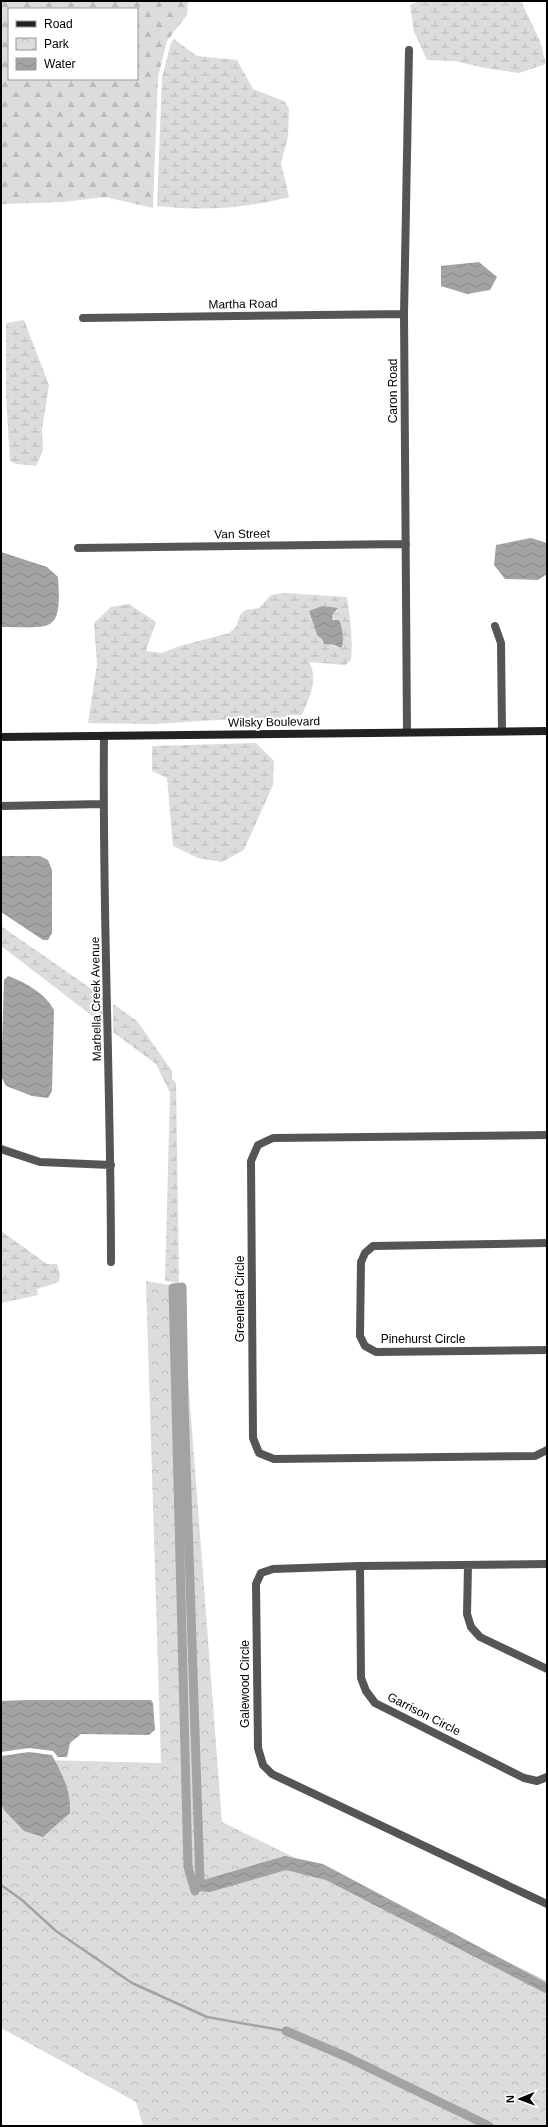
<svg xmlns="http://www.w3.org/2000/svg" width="548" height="2127" font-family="Helvetica,sans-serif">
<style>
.forest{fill:url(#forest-firs);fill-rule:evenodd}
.wetland{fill:url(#wetland-marsh);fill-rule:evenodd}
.park{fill:url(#park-crowns)}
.water{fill:url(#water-waves)}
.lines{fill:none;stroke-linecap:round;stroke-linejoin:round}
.stream{stroke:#a3a3a3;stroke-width:2.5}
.canal{stroke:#a3a3a3;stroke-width:9}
.minor{stroke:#555;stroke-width:8}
.secondary{stroke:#222;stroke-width:8}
.labels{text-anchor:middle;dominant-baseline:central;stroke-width:4;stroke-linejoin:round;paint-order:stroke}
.street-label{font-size:12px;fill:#000;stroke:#fff}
</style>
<defs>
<pattern id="forest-firs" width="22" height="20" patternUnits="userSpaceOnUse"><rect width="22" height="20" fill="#dcdcdc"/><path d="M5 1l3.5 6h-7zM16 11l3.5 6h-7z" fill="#bbb"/></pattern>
<pattern id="wetland-marsh" width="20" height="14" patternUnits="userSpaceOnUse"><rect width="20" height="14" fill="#dcdcdc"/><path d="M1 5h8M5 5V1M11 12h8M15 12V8" fill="none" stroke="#bbb"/></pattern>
<pattern id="park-crowns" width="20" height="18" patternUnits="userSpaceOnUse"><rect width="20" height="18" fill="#dcdcdc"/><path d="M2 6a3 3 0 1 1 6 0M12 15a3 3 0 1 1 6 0" fill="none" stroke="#bbb"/></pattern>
<pattern id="water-waves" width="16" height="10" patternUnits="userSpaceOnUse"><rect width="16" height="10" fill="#a3a3a3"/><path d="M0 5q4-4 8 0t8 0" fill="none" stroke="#8b8b8b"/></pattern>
</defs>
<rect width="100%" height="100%" fill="#fff"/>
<!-- forest -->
<path class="forest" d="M1,1H188L187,15L167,41L158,77L153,208L105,197L63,202L1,204ZM9,9H137V79H9Z"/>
<!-- wetland -->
<path class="wetland" d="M420,1H521L540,41L546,64L519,73L485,68L455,61L427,60L414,32L410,5Z
M174,39L197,56L237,60L253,89L284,101L289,108L288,137L281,163L289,197C241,209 207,211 157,206L162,77L171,43Z
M24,320L49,385L42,429L43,450L36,466L16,464L10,461L6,396V323Z
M284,593L347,597C350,618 353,638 351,660L345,665L309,662C319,679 309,699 302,715H288L277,720L251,718L152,724L88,723L97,664L94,623L111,607L129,604L156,622L146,651L161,653L180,646L229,633L236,627L240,615L245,610L259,608L271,595ZM338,610L332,616L341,630V648L330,645L317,635L309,611Z
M256,743L274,761L273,785L244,850L222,862L198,858L173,846L167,778L152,771V746Z
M1,926L103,997V1024L1,946Z
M113,1004L137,1021L172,1071V1079L176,1083L179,1283L165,1281L170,1093L156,1064L113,1032Z
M1,1231L47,1264H57L60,1275L59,1282L37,1289L38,1295L1,1303Z"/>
<!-- park -->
<path class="park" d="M146,1281L181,1287L222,1822L547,1981V2126H143L136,2102L1,2028V1759L161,1763Z"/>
<!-- water -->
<path class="water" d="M479,262L497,277L490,290L467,294L441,286V266Z
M531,538L547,543V574L538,580L505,579L494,565L496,545Z
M1,552L47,567L58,577C62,635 52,627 1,627Z
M322,606L338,608L332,616L333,620H339C342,625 345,643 341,648L334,645L324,644L323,640L317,635L309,611Z
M1,856H40L48,860L52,870V933L48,940H43L1,912Z
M8,976C25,982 46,994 54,1010L52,1091L48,1098L32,1096L6,1086L1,1076L4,980Z
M26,1700H151L153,1703L155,1730L149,1735L81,1734L70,1743L67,1757H58L53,1751L29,1748L1,1752V1701Z
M29,1752L52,1755C62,1774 71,1790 70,1813L43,1837L24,1831L4,1810L1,1804V1756Z
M285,1856L323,1864L547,1983V1994L326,1880L286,1870L210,1892L195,1891L200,1881Z"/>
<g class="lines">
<!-- stream -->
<path class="stream" d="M1,1885L22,1900L56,1931L132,1983L207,2017L286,2031"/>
<!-- canal -->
<path class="canal" d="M195,1891L188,1867L173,1288L182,1287L184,1403L200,1881
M286,2031L347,2057L489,2126"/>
<!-- minor -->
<path class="minor" d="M83,318L404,314
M78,548L406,544
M495,626L501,643L502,731
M407,732L404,314L409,50
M104,736C102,911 111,1086 111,1262
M1,806L104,804
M547,1135L273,1138L258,1145L251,1161L253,1438L259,1453L274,1459L535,1456L547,1450
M1,1149L40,1162L111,1165
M547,1243L373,1246L365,1253L361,1262L360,1336L365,1346L376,1352L547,1350
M547,1564L360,1566L273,1569L261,1573L256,1584L258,1748L263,1765L272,1774L547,1904
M468,1565L467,1614L471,1627L480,1637L547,1669
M360,1566L361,1678L366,1691L375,1703L524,1778L537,1781L547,1777"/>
<!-- secondary -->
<path class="secondary" d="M1,737L547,731"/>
</g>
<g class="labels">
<!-- street labels -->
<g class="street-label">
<text transform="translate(243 304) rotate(-1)">Martha Road</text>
<text transform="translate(393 391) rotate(-90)">Caron Road</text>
<text transform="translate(242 534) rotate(-1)">Van Street</text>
<text transform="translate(274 722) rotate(-1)">Wilsky Boulevard</text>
<text transform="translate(96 999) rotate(-91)">Marbella Creek Avenue</text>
<text transform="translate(240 1299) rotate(-90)">Greenleaf Circle</text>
<text x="423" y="1339">Pinehurst Circle</text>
<text transform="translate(245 1684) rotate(-90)">Galewood Circle</text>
<text transform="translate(424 1714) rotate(27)">Garrison Circle</text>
</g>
</g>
<!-- border -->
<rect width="548" height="2127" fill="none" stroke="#000000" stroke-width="4"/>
<!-- legend -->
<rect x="8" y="8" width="130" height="72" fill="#ffffff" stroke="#999999"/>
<rect x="16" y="21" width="20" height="6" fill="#222222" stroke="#999999"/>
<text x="44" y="28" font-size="12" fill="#000000">Road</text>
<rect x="16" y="38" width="20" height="12" fill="url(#park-crowns)" stroke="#999999"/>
<text x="44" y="48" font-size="12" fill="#000000">Park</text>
<rect x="16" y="58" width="20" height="12" fill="url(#water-waves)" stroke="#999999"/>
<text x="44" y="68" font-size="12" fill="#000000">Water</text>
<!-- north arrow -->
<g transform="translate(520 2099) rotate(269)" stroke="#ffffff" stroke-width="3" paint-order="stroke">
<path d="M0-3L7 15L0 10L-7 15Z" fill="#000000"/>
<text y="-6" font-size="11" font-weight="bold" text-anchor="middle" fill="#000000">N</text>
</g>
</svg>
